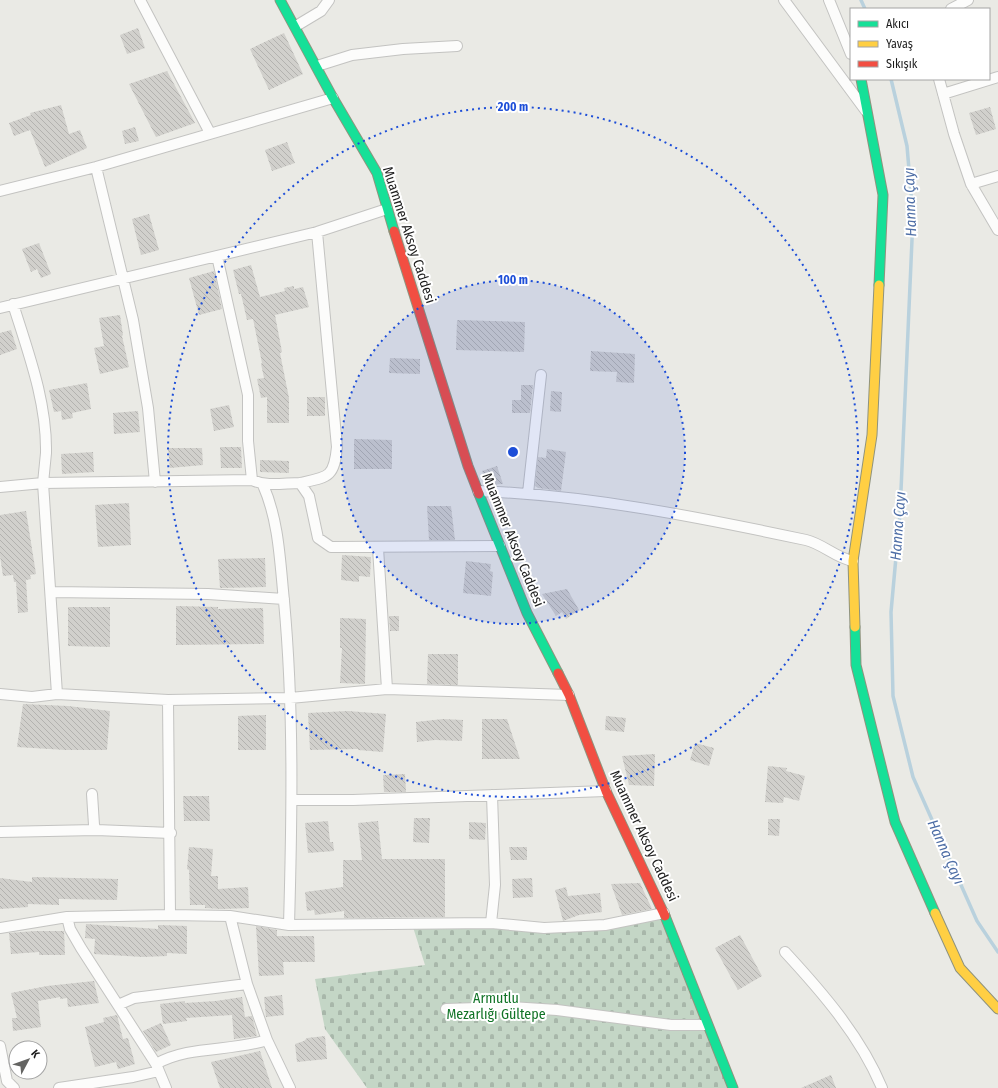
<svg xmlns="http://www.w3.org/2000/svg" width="998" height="1088" font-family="'Fira Sans Condensed',sans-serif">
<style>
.cemetery{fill:url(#cemetery-stones)}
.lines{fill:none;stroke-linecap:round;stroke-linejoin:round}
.stream{stroke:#b9d1dd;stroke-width:3.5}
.building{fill:url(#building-back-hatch)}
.street-casing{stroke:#c3c3c1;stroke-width:12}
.fast-casing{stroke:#8f937e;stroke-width:11}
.slow-casing{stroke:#8f937e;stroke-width:11}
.jam-casing{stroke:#8f937e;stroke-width:11}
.street{stroke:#fcfcfb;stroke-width:10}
.fast{stroke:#16e098;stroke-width:9}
.slow{stroke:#ffcf43;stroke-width:9}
.jam{stroke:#f24e42;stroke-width:9}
.ring{fill:none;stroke:#1d4ed8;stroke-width:2;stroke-dasharray:2 4}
.labels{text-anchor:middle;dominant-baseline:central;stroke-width:4;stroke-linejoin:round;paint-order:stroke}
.street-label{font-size:14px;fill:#1c1c1c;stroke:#fff}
.park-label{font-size:14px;fill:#107326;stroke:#fff}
.water-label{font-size:15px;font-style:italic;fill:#4e6ea6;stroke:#fff}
.centre{fill:#1d4ed8;stroke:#fff;stroke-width:2}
.ring-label{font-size:12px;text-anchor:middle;font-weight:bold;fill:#1d4ed8;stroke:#fff;stroke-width:4;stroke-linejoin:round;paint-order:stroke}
</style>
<defs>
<pattern id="cemetery-stones" width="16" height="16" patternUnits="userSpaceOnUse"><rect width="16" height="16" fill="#c4d6c6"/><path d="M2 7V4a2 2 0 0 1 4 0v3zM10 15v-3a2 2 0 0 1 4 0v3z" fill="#a8b7aa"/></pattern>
<pattern id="building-back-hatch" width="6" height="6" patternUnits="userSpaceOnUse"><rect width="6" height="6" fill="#d1d0cc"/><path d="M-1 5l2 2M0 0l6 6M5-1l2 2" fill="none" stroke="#b3b2af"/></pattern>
</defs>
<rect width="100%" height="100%" fill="#eaeae5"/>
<!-- cemetery -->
<path class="cemetery" d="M664,913L729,1088H367L325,1029L315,979L425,965L412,924L544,928Z"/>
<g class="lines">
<!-- stream -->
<path class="stream" d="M861,0L865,9
M891,79L907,146L913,217L900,513L891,612L893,696L913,777L977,921L998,952"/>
</g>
<!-- building -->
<path class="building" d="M138,28L145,48L127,54L120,35Z
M284,33L303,74L269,90L250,49Z
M167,71L195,123L156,137L129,84Z
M61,105L69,134L80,130L87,148L45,167L30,130L14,136L9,123L31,115L30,113Z
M990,107L996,129L976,135L969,113Z
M135,127L139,141L125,144L122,131Z
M287,142L295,163L272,171L265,150Z
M149,214L159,250L141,255L132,219Z
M39,243L51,274L41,278L37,269L31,272L22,249Z
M251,265L260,297L285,291L284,288L294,286V289L303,287L309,307L275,315L282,352L280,353L289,398V423H267V397L261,398L257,379L264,378L261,364L262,363L253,319L247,320L241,294H239L233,270Z
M214,271L222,309L199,315L189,278Z
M120,315L123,335L122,336L129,367L100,374L94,348L104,346L99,318Z
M457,320L525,322L524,352L456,350Z
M11,330L17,349L0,355V333Z
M591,351L635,354L634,383L616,382L617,372L590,371Z
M390,358L420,359V374L389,373Z
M87,383L91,409L72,413L73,418L62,420L61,411L54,412L49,390Z
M521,385H533L530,413H512V400H521Z
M551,391L562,392L561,412L550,411Z
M307,397H325V416H307Z
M229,405L234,427L214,431L210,409Z
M138,411L140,432L114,434L113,413Z
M354,439L392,440V469H354Z
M220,447H241L242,468H221Z
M168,448H202L203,465L170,468Z
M547,449L566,452L561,491L538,488L535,486L538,457L546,458Z
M93,452L94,472L62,474L61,454Z
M260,460L289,461V473L260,472Z
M497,466L503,484L487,485L482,471Z
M129,503L131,545L98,547L95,505Z
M427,506H451L455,540H429Z
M26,511L36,574L30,575L31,579L26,580L28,612L18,613L16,582H14L13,575L3,576L0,556V515Z
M342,555L371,557L370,577L359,576V582L341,580Z
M265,558L266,587L220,588L218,559Z
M466,561L491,564L490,571L493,572L491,596L463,593Z
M567,589L579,610L566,619L562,612L556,616L542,594Z
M176,606L218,607V609L263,608L264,644L176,645Z
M68,607H110V647L68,646Z
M389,616H399V631H390Z
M340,618L366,619L365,684L340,683L342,648H340Z
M428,654H458V685L427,684Z
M23,704L68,706L110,711L107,750H65L17,747Z
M348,711L386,714L383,752L358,750V749L310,750L308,713Z
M266,715V750H238V716Z
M606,716L626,718L624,732L605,730Z
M443,719L463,720L462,741L435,740L417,742L416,722Z
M482,719H507L520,759H482Z
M695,743L714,748L709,766L690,760Z
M655,754L654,786L629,785L622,756Z
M768,766L787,768L786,771L805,776L799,801L784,797L783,803L765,802Z
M405,774L406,792H384L383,775Z
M183,796H209L210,821H184Z
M414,818H430L429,843L413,842Z
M768,819H780L779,836L768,835Z
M328,821L330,842H333L334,851L308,853L305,823Z
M378,821L382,859H445V917L344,918V911L315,915L314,910L307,911L305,892L343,887V860H362L358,823Z
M469,822L486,823L485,840L469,839Z
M189,847L213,849L211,876H218V889L248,887L249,908L221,909L205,908V905H190L189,870L187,869Z
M509,847H527V860H511Z
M32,877L118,879L117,900L59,899V905L28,904V907L0,909V878L32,882Z
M532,878L533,897L513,898L512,879Z
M640,883L652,909L622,915L611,884Z
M566,887L568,896L600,893L602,912L579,915L563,921L555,890Z
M86,924L158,929V925L187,926V954L167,953V956L143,957L94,954L95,939L85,938Z
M256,926L277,930V936H314L315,962H283L284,975L259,976Z
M35,931H64L65,955H39V952L11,954L9,933Z
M740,935L762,976L738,990L715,948Z
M94,981L99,1003L68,1007L67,998L60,999V997L38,1001L41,1027L13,1031L12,1018H17L11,993L47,986Z
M282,995L284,1015L266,1017L264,997Z
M242,997L245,1017L252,1016L257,1036L234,1039L232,1015L186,1018L187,1021L163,1024L160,1004L185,1001V1003L216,1001Z
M117,1015L123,1039L128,1038L135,1064L118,1069L116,1062L95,1067L85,1027L104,1022L103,1018Z
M161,1023L171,1045L156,1052L143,1031Z
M325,1036L327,1059L297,1062L295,1044L304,1041L307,1038Z
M260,1051L272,1088H220L211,1062Z
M831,1075L836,1088H801Z"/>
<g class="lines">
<defs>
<path id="street" d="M140,0L210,133
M784,0L866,111
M829,0L851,54
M951,9L968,0
M296,26L321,11L329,0
M317,66L352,55L403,49L457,46
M939,79L954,134L971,184L998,230
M943,94L998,77
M96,167L133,320L148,408L155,482
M971,184L998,176
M0,191L96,167L333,98
M217,256L248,395V441L252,480
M13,304C28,352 47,402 46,453C45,463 44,473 43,483L57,694
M0,308L317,232L387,209
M300,483C328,477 334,478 337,447L317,232
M263,485C279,521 280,562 284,601C294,709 292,817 289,925
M0,487L43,483L252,480C267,487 284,483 300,483L309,496L318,538L331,547L500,546
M478,491C588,495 698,517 806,540C823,544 836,558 853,561
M528,493L541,375
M378,548L387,689
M51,592L208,594L284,599
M0,694L32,697L57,694L168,700L290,698L387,689L569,695
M168,700L170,915
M92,794L94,825L96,830L171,833
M293,800H353L606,791
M0,832L96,830
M230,916L247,984L267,1040L290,1088
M67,917L70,929L81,948L156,1064L166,1088
M491,923L495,885L492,795
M0,928L67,917L170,915L230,916L289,925L491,923L544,928L605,925L664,913
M785,952C822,992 861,1037 882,1088
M118,1005L134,998L247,984
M446,1009L511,1007L557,1010L671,1025H707
M0,1046L7,1081L14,1088
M156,1064C190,1045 231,1052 267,1040
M59,1088L133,1077L159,1071"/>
<path id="fast" d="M280,0L333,98L377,173L394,231
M861,79L883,195L879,285
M479,494L527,613L558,673
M855,627L856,665L895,822L935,913
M665,916L733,1088"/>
<path id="slow" d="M855,627L853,561L872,435L879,285
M935,913L960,968L998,1009"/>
<path id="jam" d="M394,231L468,466L479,494
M558,673L569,695L606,791L665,916"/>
</defs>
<!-- street casing -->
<use href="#street" class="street-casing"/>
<!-- fast casing -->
<use href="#fast" class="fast-casing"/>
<!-- slow casing -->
<use href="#slow" class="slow-casing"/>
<!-- jam casing -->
<use href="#jam" class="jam-casing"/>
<!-- street -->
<use href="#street" class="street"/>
<!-- fast -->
<use href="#fast" class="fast"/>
<!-- slow -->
<use href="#slow" class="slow"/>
<!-- jam -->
<use href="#jam" class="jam"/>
</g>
<!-- distance rings -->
<circle cx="513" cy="452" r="172" fill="#1d4ed8" fill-opacity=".12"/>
<g class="ring">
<circle cx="513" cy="452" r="172"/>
<circle cx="513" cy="452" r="345"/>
</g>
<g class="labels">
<!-- street labels -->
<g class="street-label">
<text transform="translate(409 235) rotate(72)">Muammer Aksoy Caddesi</text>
<text transform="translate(513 540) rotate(68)">Muammer Aksoy Caddesi</text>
<text transform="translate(644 836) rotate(65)">Muammer Aksoy Caddesi</text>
</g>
<!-- park labels -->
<g class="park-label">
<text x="496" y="998">Armutlu<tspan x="496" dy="16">Mezarlığı Gültepe</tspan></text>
</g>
<!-- water labels -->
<g class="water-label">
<text transform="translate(910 202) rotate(-92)">Hanna Çayı</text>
<text transform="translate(898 526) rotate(-86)">Hanna Çayı</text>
<text transform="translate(946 852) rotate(66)">Hanna Çayı</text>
</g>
</g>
<circle cx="513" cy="452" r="6" class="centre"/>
<g class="ring-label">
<text x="513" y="111">200 m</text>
<text x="513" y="284">100 m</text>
</g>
<!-- legend -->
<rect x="850" y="8" width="140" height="72" fill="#ffffff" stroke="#a4a4a4"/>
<rect x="858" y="21" width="20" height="6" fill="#16e098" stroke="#a4a4a4"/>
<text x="886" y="28" font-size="12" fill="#1c1c1c">Akıcı</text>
<rect x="858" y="41" width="20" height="6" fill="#ffcf43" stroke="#a4a4a4"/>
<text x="886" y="48" font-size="12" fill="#1c1c1c">Yavaş</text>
<rect x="858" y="61" width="20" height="6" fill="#f24e42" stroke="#a4a4a4"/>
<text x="886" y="68" font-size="12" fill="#1c1c1c">Sıkışık</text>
<!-- north arrow -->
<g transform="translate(28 1060) rotate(49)"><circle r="19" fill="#ffffff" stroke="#a4a4a4"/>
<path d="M0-3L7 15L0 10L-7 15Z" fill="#646462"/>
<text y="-6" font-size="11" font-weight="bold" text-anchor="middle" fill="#1c1c1c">K</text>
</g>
</svg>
